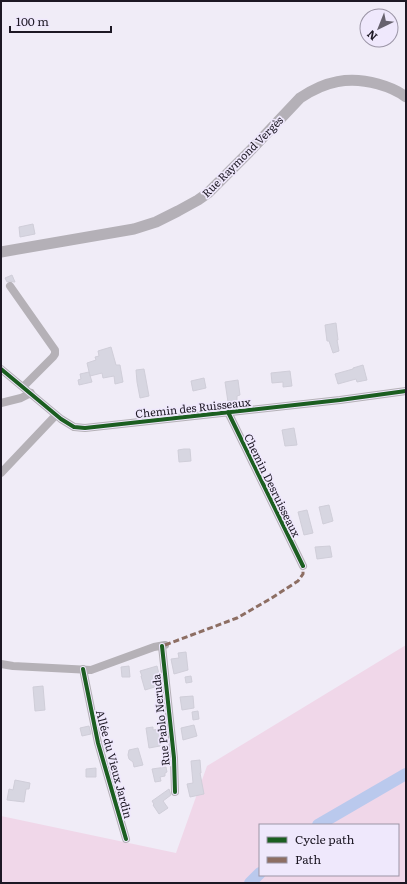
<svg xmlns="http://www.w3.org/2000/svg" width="407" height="884" font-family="Literata,serif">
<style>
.green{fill:#f0d7e9;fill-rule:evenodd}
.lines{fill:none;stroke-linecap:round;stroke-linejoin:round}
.river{stroke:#bac9ed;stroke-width:12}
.building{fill:#d7d6e1;stroke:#d0ced9}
.street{stroke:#b5b1b7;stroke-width:8}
.secondary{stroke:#b4b0b7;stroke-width:11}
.quiet{stroke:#8d6e63;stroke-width:3;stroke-dasharray:6 3;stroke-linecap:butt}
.cycleway-casing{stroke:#efe8fc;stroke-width:6}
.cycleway{stroke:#1b5e20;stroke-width:4}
.labels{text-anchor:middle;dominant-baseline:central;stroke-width:3.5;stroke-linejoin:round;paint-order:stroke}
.street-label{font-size:11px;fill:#1d1824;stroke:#efe8fc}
</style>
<rect width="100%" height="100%" fill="#f0ecf7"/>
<!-- green -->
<path class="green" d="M406,645V883H1V816L176,853L207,766ZM260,825H398V875H260Z"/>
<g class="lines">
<!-- river -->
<path class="river" d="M318,825L406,774
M250,883L260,873"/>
</g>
<!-- building -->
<path class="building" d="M33,224L35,234L20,237L19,227Z
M12,275L15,282H14L10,281L7,282L5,278Z
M336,323L338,340H337L339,351L333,353L329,341H327L325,325Z
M111,347L116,365H120L123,382L115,384L114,376L103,378L102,373L90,376L87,363L96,360L95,357L99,356L98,351Z
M363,365L367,380L357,382L356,379L338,384L335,374L353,369V368Z
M144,369L149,396L140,398L137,382L136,370Z
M290,371L292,386L283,387V382L272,383L271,373Z
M89,372L92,382L79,385L78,380L81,379L80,374Z
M204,378L206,388L193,391L191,381Z
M238,380L240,395L237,396V401L228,402L225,382Z
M294,428L297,445L285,446L282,430Z
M184,449H190L191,461L179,462L178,450Z
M329,505L333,521L323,524L319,507Z
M307,510L313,533L304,535L298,512Z
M330,546L332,557L317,559L315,547Z
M186,652L188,670L174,674L171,659L179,658L178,653Z
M129,666L130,677H122L121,667Z
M157,666L159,674L161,684L158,685V686L145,690L141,676H142L140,671Z
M191,676L192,682L186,683L185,677Z
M43,686L45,710L35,711L33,687Z
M193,696L194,708L182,710L180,697Z
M198,711L199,719L193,720L192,712Z
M194,725L197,736L183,740L181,728Z
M89,726L91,734L82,736L80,728Z
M153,727V730L161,729L162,738L159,739L160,746L149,748L146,728Z
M138,748L143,765L134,767L133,762L129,759L128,755L129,750Z
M200,760L201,773H200L204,794L190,797L187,784L193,783L191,761Z
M166,767L167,772L165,773V776L160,777L161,781L155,782L152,769Z
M96,768V777H86V769Z
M15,780L30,783L29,789H26L24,802L7,800L9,789L13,790Z
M169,789L171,795L163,801L168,808L159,814L153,805L154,804L152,801Z"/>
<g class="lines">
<!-- street -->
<path class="street" d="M10,286L55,350V354L53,357L23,387
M1,369L61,419L74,427L85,428L340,400L406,391
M1,403L21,398L31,393
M228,412L303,566
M1,473L56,415
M162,646L174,758L175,792
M1,664L13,666L91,670L154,647L165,645
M83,669L98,743L126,839"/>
<!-- secondary -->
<path class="secondary" d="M1,252L134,229L156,222L178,211L198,200L208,193L249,152L300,98C325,81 349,76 378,84C389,87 397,90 406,97"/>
<!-- quiet -->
<path class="quiet" d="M165,645L237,618L270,599L298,581L303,574V566"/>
<defs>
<path id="cycleway" d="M1,369L61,419L74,427L85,428L340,400L406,391
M228,412L303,566
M162,646L174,758L175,792
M83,669L98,743L126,839"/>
</defs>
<!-- cycleway casing -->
<use href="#cycleway" class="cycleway-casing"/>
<!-- cycleway -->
<use href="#cycleway" class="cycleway"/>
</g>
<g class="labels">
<!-- street labels -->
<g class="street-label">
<text transform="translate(242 156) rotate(-45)">Rue Raymond Vergès</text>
<text transform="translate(193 407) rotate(-6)">Chemin des Ruisseaux</text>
<text transform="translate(273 485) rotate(64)">Chemin Desruisseaux</text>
<text transform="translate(160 720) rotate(-96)">Rue Pablo Neruda</text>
<text transform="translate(115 764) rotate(75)">Allée du Vieux Jardin</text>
</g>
</g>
<!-- border -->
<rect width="407" height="884" fill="none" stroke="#1d1824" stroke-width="4"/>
<!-- legend -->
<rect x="259" y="824" width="140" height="52" fill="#efe8fc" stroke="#9b95a6"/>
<rect x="267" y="837" width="20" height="6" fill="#1b5e20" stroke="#9b95a6"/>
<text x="295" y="844" font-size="12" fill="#1d1824">Cycle path</text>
<rect x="267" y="857" width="20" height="6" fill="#8d6e63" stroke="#9b95a6"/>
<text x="295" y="864" font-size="12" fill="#1d1824">Path</text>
<!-- north arrow -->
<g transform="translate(379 28) rotate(223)"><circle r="19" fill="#efe8fc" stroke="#9b95a6"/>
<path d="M0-3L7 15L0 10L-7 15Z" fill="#67626e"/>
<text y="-6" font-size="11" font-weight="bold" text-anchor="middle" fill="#1d1824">N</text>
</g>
<!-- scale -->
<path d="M10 26v6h101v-6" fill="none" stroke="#1d1824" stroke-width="2"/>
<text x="16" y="26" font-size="12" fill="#1d1824" stroke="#efe8fc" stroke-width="3" paint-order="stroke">100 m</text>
</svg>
